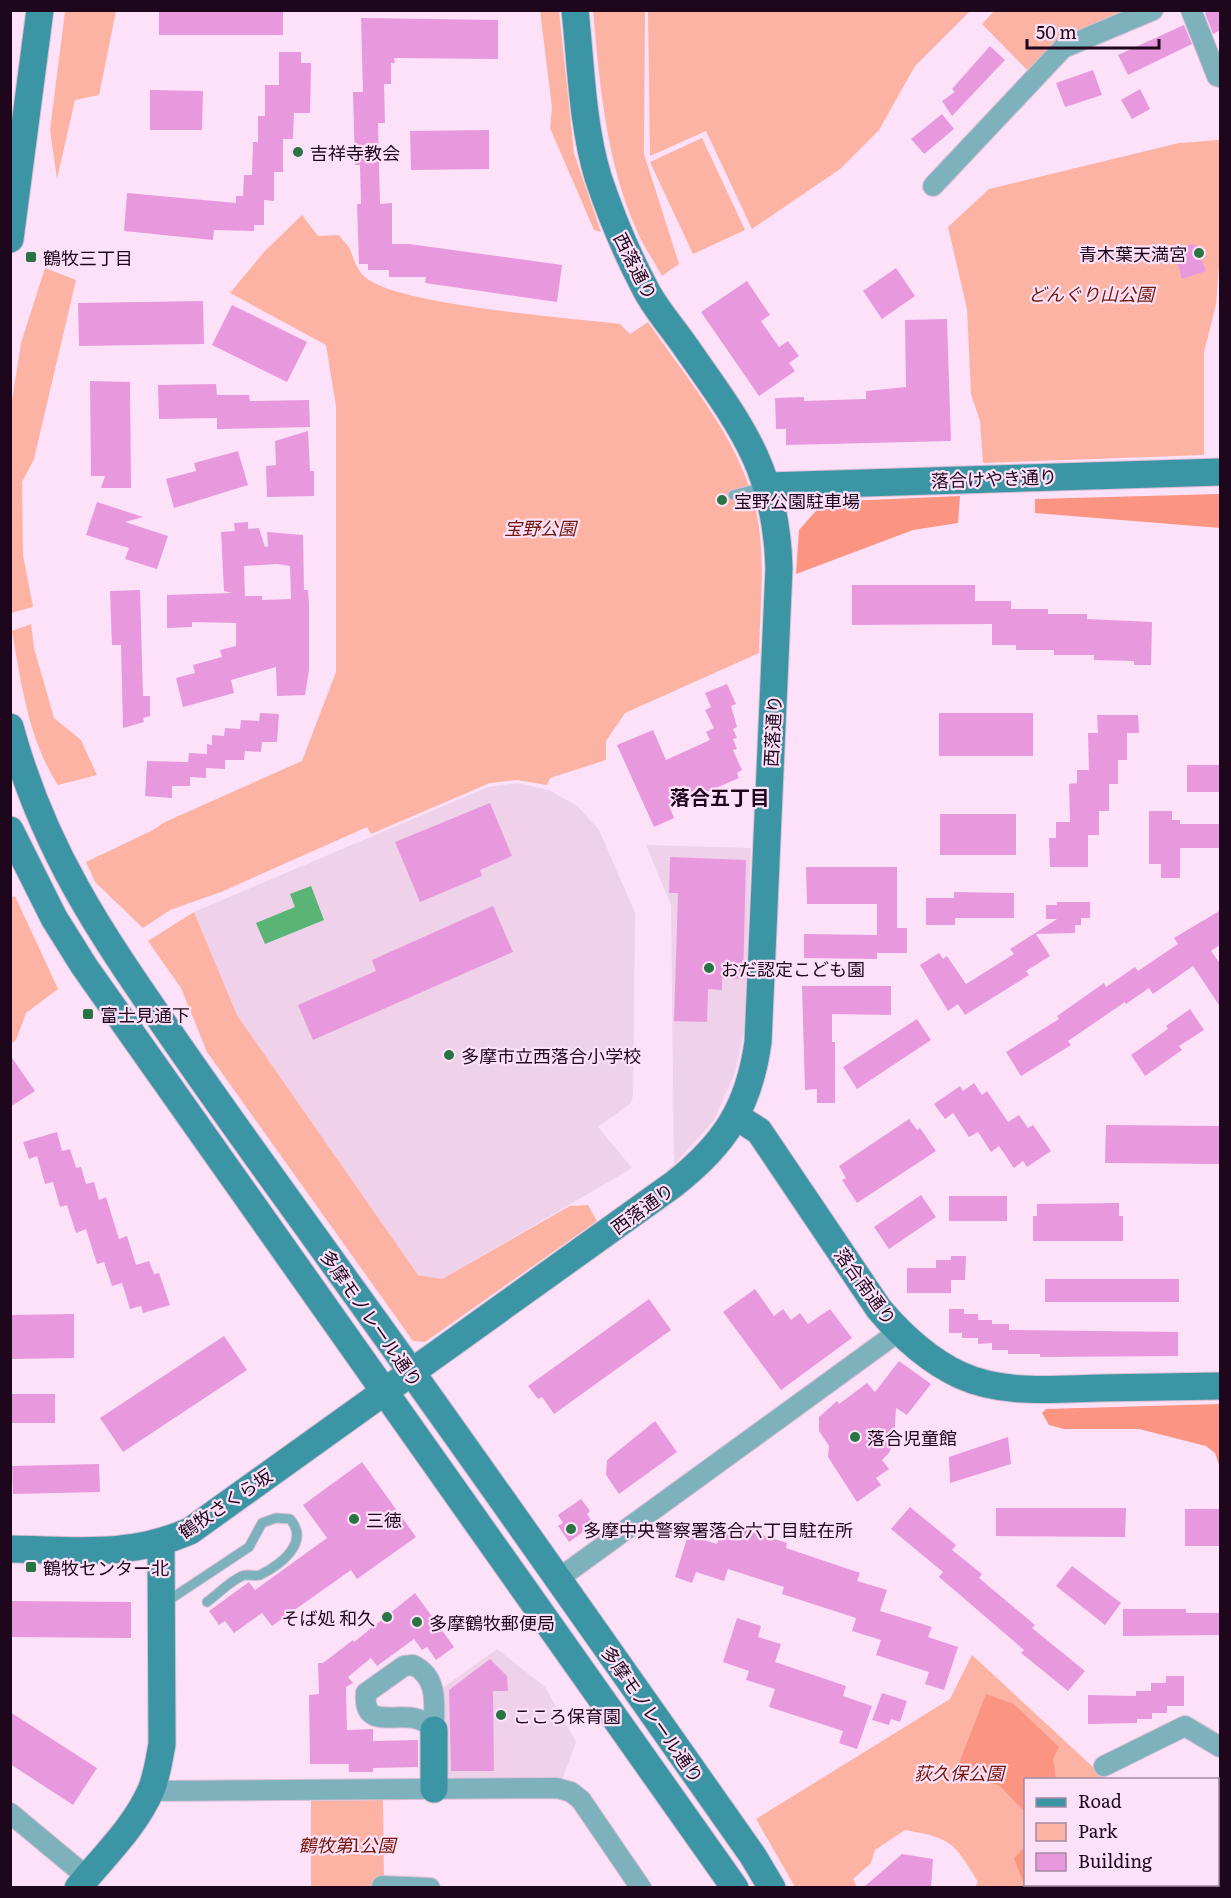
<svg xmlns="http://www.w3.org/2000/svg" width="1231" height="1898" font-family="Literata,'Noto Sans JP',serif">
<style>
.built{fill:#efd1ea}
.green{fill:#fcb3a4}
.forest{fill:#fb9480}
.water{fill:#59b475}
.building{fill:#e899dd;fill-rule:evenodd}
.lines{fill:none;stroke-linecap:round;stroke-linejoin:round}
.lane-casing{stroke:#d9bed5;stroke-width:11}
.street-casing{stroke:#d9bed5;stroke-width:22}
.secondary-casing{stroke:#d9bed5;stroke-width:29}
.lane{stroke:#7db2bd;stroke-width:9}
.street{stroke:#7db2bd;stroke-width:20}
.secondary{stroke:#3b95a5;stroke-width:27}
.poi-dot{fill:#287442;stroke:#fde1f8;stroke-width:2}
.labels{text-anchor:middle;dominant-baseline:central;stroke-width:4.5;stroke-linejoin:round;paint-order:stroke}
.poi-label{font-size:18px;fill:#1e071c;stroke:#fde1f8;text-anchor:start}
.street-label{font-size:18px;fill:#1e071c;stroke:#fde1f8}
.park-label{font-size:18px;font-style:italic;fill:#711709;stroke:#fde1f8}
.neighbourhood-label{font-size:20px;font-weight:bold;fill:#1e071c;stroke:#fde1f8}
</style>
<rect width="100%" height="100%" fill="#fde1f8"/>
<!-- built -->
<path class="built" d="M517,783L549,790L577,806L599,830L635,913L633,1095L631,1103L598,1127L632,1168L442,1279L418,1275L237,1015L194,912L488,787Z
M646,845L751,848L744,1032L735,1073L714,1120L674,1165L671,905Z
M497,1649L545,1687L576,1742L562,1780H451L442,1771L441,1689Z"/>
<!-- green -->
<path class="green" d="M65,11H116L99,95L75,100L57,179L50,130Z
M540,11H559L574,153L601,232L594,230L550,128L552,108Z
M593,11H645L644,154L679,264L662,276C654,261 644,247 637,231C606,161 600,86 593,11Z
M648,11V10L970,11L915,66L879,130L840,169L752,229L706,131L650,156Z
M994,11H1133L1028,71L982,24Z
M702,138L745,230L693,254L650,162Z
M1220,140V253L1216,305L1204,352V455L983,463L980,421L971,394L967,309L948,227L989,189L1179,143Z
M302,215L318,236L339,235C343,241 348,245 350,249C354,259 356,269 365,277C395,305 572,318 620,324L630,334L648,322C686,378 737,436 754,503C767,551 760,604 759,653L625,713L606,741V760L550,778L547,785L517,780L490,783L371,834L367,827L221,892L170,910L143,928L95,882L86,862L153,830L165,822L302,761L336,672V406L326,345L230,293L265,251Z
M45,268L76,280L34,459L22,482L23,555L33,607L11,613V407L21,343Z
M31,624L34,648L54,718L81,740L97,775L58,785C29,741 21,683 12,631Z
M15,896L58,989L26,1013L16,1040L11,1044L10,898Z
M194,912L237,1015L418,1275L442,1279L570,1206L588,1205L597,1221L425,1342L413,1341L207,1052L181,988L148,941Z
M972,1655L1106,1779L1026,1780V1884H1180L1184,1887H975L978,1882C954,1842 951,1838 905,1830L875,1850L871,1863L853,1879L857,1887H795L756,1819L950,1699Z
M383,1800L384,1887L311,1888V1801Z"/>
<!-- forest -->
<path class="forest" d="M1220,494V528L1035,513V499Z
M960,496L958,523L913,530L796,574L799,530L824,502Z
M1220,1404V1468L1215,1453L1206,1446L1139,1429H1064L1049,1425L1042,1413L1046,1409Z
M986,1694L1014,1704L1059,1747L1053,1759L1056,1779L1026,1780L1025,1812L1000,1786L957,1768Z
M1025,1847L1026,1884H1168L1170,1887H1025L1014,1858Z"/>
<!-- water -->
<path class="water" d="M311,886L324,920L265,944L256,923L295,907L290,894Z"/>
<!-- building -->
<path class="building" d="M159,10H283V35H159Z
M1210,10H1221V30L1213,34L1205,13Z
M361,18L498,20V59L394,58L395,63H391V84H384L385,123H378L380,204L392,203V244H409L562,265L557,302L425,283L426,277H389V270H368V264H359L357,204H361L360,165H355L353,92H363Z
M1184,25L1192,44L1128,75L1118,55Z
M990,46L1005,60L952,116L942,101L955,92L952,89Z
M279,52H301V63H311L310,113H294L293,139H283V172H274V201L264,200V225H254V231L214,230L213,240L124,231L127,193L236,203V196H243L244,175H252L253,142H258V116H265V85H279Z
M1093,70L1102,95L1065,107L1056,83Z
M1140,89L1150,109L1132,119L1121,100Z
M150,90L203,91L202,130H150Z
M942,114L954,129L924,154L911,139Z
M489,130V169L411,170L410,131Z
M1195,244L1206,271L1182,279L1173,248Z
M896,268L915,296L882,319L863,291Z
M747,281L770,315L761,321L779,347L788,341L799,356L789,363L795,371L759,396L701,312Z
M203,301L204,344L79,346L78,303Z
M232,305L307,342L287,382L212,345Z
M947,319L951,441L786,445V429H776L775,398L804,397V401L866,399V391L906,387L905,320Z
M90,381L130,382L131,488H101L105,476H91Z
M216,384L217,395H249L250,401L309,400L310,427L217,429V418L159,419L158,385Z
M308,431L310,471H314V496L267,497L266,466L276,465L275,441Z
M238,451L248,485L174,508L166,479L196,471L194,463Z
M97,502L143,517L125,522L168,536L157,569L125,559L129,548L86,535Z
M248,522V529L259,528L265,547L268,546L267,532L303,535L304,590H308L309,604V670L305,695L277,696L276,667L231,680L234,693L183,707L176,678L195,673L193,665L222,657L220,650L236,646V623L192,622V627L167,628V595L232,593L224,591L221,532L235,531L234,523ZM277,564L290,566L291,599L262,600V596H245L244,566Z
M852,585H975V601H1011V609H1048V614H1087V619L1152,622L1151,665H1134V661L1094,660V655H1054V650H1016V645H992V624L852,625Z
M140,590L143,696H150V716L143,718L144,722L123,728L121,645H112L110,591Z
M727,684L736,704L731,706L737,727L733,729L737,738L733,739L737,749L733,750L742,770L737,773L739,778L670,808L674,818L654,827L617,745L653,730L666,760L710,740L706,732L714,728L705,710L711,707L705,693Z
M260,713L279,714L277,742H262L261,752L245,751L244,760H225V769L206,768V778L190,777V786H172V798L145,796L147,761L188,762L189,753L207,754V744L212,745V735L224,736L225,728L240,729L241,720L259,721Z
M939,713H1033V756H939Z
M1097,715H1138L1139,733H1127V760H1118V784H1109V811H1099V835H1088V867H1050L1049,838H1056V822H1070L1069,784L1077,783V770H1089L1088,733H1098Z
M1187,765H1221V792H1187Z
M490,803L512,856L480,870L482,876L420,902L395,842Z
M1149,811H1172V820H1180V824H1221V848H1180V878H1161V864H1149Z
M940,814H1016V855H940Z
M670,857L746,860L743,979L722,978V990L708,989L707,1022L674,1021L678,893H669Z
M806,867H897V928H907V953H877V959L804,958V934L877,935V904H807Z
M954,892L1014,893V918H955V925H926V898H954Z
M1057,902H1090V918H1081V925H1075V933L1036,934L1050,956L1026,971L1029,975L965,1015L958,1004L948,1011L920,965L939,953L943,959L947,956L966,984L1014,954L1010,949L1057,919H1046V905H1057Z
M493,906L513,952L313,1040L298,1005L376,971L372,960Z
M1221,910V944L1211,951L1221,965V1008L1193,966L1153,994L1149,988L1126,1004L1125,1002L1068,1041L1071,1045L1021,1076L1006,1052L1059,1019L1057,1016L1104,983L1106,987L1135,967L1138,971L1178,944L1174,938Z
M802,986H891V1015L832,1014V1042H835V1103H817V1089L805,1090Z
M1190,1009L1204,1030L1179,1046L1182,1050L1145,1076L1131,1055L1168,1029L1166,1026Z
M917,1019L931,1040L857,1089L843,1067Z
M10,1055L35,1091L10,1107Z
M974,1083L982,1095L987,1091L1008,1122L1019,1115L1028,1128L1033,1125L1051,1151L1027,1167L1023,1161L1014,1168L999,1146L991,1152L978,1132L969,1137L953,1113L945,1119L934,1104L960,1086L963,1091Z
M909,1119L917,1130L920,1128L936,1151L857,1203L842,1180L846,1178L839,1166Z
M1106,1125L1221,1126V1164L1105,1163Z
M57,1132L62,1151L70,1149L76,1168L81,1167L86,1184L94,1182L99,1200L106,1197L119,1239L127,1236L136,1265L149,1261L154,1274L159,1273L170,1305L143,1313L141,1306L130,1309L122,1283L112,1286L104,1262L97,1264L86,1229L76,1233L67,1205L60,1207L53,1182L45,1184L37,1156L29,1159L23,1142Z
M921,1195L936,1217L889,1249L874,1227Z
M949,1196H1007V1221H949Z
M1119,1203V1216H1123V1241H1033V1216H1037V1204Z
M951,1256H966L965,1280H951V1293H907V1268H936V1260H951Z
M1045,1279H1179V1302H1045Z
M755,1289L774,1316L783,1309L791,1320L800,1313L808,1324L830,1309L852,1338L781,1390L723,1312Z
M649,1299L671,1330L554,1414L542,1397L538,1399L528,1386Z
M949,1309H964V1314H978V1320H992V1324H1009V1330L1178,1332V1356L1040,1357V1354H1008V1350H992V1343L978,1344V1338H962V1333H949Z
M74,1314V1358L12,1359L10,1315Z
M224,1336L247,1370L123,1452L100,1418Z
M899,1361L931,1384L907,1415L896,1408L894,1442L889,1453L882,1460L889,1469L876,1478L881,1485L857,1502L828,1457L829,1446L819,1431V1417L837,1401L839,1404L867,1383L875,1392Z
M10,1394H55V1423H10Z
M655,1421L677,1452L619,1494L606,1475L607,1460Z
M1008,1437L1011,1464L950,1483L949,1457Z
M362,1462L416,1537L357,1579L351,1570L272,1626L262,1613L234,1633L225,1621L219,1625L209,1611L249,1582L255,1590L327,1538L303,1505Z
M99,1464L100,1492L13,1494L12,1466Z
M581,1499L590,1511L587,1514L594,1524L569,1542L558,1526L563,1523L558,1515Z
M910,1507L956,1545L952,1550L982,1574L979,1578L1035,1625L1032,1628L1085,1671L1068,1691L1021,1653L1024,1650L939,1577L943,1572L891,1529Z
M996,1508H1126L1125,1537L996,1536Z
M1185,1509H1221V1546H1185Z
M740,1528L787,1543L786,1548L860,1573L857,1581L887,1590L880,1611L932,1627L928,1637L958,1647L944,1690L925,1684L929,1672L876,1655L881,1640L852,1631L856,1618L782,1594L784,1587L728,1569L724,1581L696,1572L692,1583L675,1577L688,1535L717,1544L721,1532L737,1538Z
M1072,1566L1121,1603L1105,1625L1056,1586Z
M415,1593L454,1647L436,1660L427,1647L422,1650L414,1639L377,1666L371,1658L348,1677L353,1683L346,1687L347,1730L373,1729V1741L418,1740V1767L373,1768V1772H349V1764H310L309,1695L319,1694L318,1663H323L353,1640L354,1642Z
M10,1601L131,1602V1638L10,1637Z
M1123,1609H1186V1613H1221V1635L1123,1636Z
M737,1618L761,1626L758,1637L781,1644L775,1662L846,1686L843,1696L872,1706L857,1749L839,1743L843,1731L769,1707L775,1689L746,1680L749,1671L723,1662Z
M490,1659L507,1676L508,1691H493L494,1771H451L449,1690Z
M1166,1676H1184V1706H1167V1713H1152V1719H1137V1723L1088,1724V1695L1136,1696V1691H1151V1683H1166Z
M882,1693L907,1701L900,1722L891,1719L889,1725L872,1720Z
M10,1712L97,1768L73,1805L10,1764Z
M902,1854L933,1859L931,1887H864Z"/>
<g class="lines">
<defs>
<path id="lane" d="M733,495L763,487
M166,1602L249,1547L262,1523L276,1518L290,1519C310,1542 282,1564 260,1575C255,1577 247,1573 242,1576C230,1581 218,1594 207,1602"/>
<path id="street" d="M1191,10L1217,76L1220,77
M933,186L1063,48L1153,10
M558,1579L898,1332
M413,1665C439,1677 434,1706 434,1730C411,1700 362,1739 366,1693L404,1666Z
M1104,1766L1185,1726L1220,1747
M150,1791L557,1788L571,1792L581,1800L641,1888
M10,1813L87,1877
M382,1886L430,1888"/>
<path id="secondary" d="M10,239L40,10
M768,486L1220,472
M10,727C44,852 102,935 174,1039C229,1119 287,1198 344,1278C482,1469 617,1663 753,1856L772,1888
M10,830L54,918L84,966L735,1888
M737,1117L759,1131L879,1309C901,1335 928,1360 960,1375C1003,1395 1055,1389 1101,1388C1141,1387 1181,1387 1220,1386
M10,1549C76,1550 128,1558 190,1531L674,1184C725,1144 749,1107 758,1042L779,568C776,466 738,422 683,343C671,326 656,309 646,290C627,254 611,216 598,177C582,124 581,65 575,10
M434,1730V1789
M78,1888C103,1857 135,1827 151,1790C157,1776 159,1760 162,1744L161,1543"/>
</defs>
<!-- lane casing -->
<use href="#lane" class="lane-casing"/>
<!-- street casing -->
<use href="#street" class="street-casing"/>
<!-- secondary casing -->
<use href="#secondary" class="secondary-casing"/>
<!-- lane -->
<use href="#lane" class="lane"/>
<!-- street -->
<use href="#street" class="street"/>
<!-- secondary -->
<use href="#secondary" class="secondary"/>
</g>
<!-- markers -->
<g class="poi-dot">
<circle cx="298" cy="152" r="6"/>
<circle cx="1199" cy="253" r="6"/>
<rect x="25" y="251" width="12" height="12" rx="3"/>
<circle cx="722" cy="500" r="6"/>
<circle cx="709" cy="968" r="6"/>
<rect x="82" y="1008" width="12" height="12" rx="3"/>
<circle cx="449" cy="1055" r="6"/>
<circle cx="855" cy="1437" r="6"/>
<circle cx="354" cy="1519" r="6"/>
<circle cx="571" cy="1529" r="6"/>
<rect x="25" y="1561" width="12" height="12" rx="3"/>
<circle cx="387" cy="1617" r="6"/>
<circle cx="417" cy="1622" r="6"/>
<circle cx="501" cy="1715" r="6"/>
</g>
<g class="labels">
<!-- poi labels -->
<g class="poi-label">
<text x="310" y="152">吉祥寺教会</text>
<text x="1187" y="253" text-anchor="end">青木葉天満宮</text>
<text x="43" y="257">鶴牧三丁目</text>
<text x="734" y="500">宝野公園駐車場</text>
<text x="721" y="968">おだ認定こども園</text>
<text x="100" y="1014">富士見通下</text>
<text x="461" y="1055">多摩市立西落合小学校</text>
<text x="867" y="1437">落合児童館</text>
<text x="366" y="1519">三徳</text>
<text x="583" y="1529">多摩中央警察署落合六丁目駐在所</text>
<text x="43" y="1567">鶴牧センター北</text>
<text x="375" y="1617" text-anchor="end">そば処 和久</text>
<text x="429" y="1622">多摩鶴牧郵便局</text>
<text x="513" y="1715">こころ保育園</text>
</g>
<!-- street labels -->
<g class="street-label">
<text transform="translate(636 266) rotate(63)">西落通り</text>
<text transform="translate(994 478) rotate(-2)">落合けやき通り</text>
<text transform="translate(772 731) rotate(-87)">西落通り</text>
<text transform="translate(642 1208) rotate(-36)">西落通り</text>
<text transform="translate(866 1286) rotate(54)">落合南通り</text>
<text transform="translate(372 1318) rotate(55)">多摩モノレール通り</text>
<text transform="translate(225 1503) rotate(-34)">鶴牧さくら坂</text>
<text transform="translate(653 1714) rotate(55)">多摩モノレール通り</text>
</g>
<!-- park labels -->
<g class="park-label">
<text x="1091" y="293">どんぐり山公園</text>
<text x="540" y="527">宝野公園</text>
<text x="959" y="1772">荻久保公園</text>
<text x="347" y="1844">鶴牧第1公園</text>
</g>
<!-- neighbourhood labels -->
<g class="neighbourhood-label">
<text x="720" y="796">落合五丁目</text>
</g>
</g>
<!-- border -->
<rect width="1231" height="1898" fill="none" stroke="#1e071c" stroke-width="24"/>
<!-- legend -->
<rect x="1024" y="1778" width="195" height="108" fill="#fde1f8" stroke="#a48aa0" stroke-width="1.5"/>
<rect x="1036" y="1798" width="30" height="9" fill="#3b95a5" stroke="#a48aa0" stroke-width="1.5"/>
<text x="1078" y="1808" font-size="18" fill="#1e071c">Road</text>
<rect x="1036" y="1823" width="30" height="18" fill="#fcb3a4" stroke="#a48aa0" stroke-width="1.5"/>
<text x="1078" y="1838" font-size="18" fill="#1e071c">Park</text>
<rect x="1036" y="1853" width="30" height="18" fill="#e899dd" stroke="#a48aa0" stroke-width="1.5"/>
<text x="1078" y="1868" font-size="18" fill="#1e071c">Building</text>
<!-- scale -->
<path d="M1027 39v9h132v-9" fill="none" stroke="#1e071c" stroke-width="3"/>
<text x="1036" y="39" font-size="18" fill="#1e071c" stroke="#fde1f8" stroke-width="4.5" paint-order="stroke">50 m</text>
</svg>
